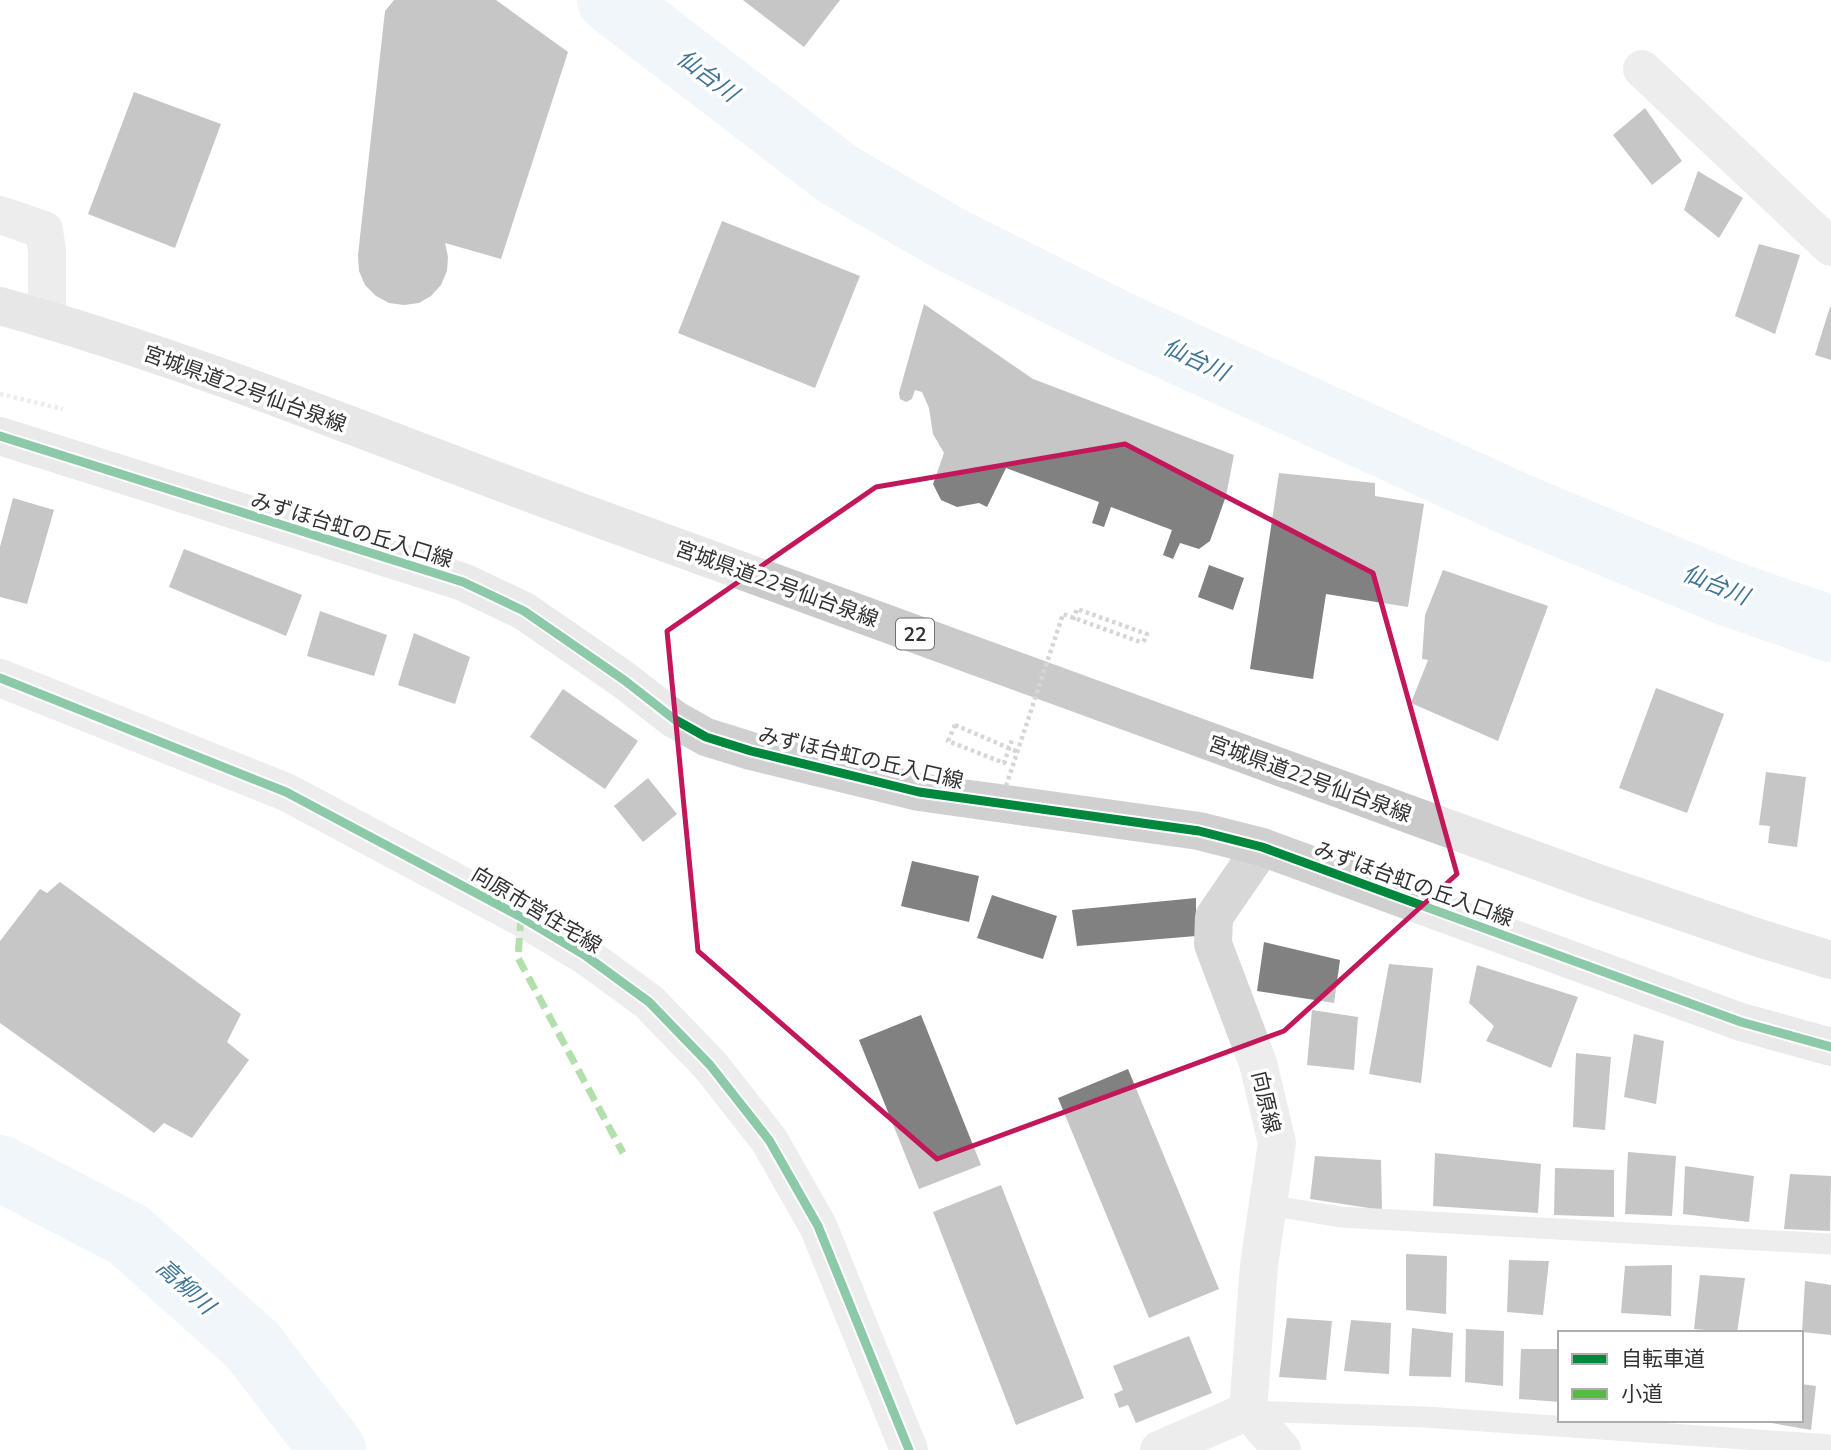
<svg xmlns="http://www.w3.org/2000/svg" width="1831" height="1450" font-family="Mulish,'Noto Sans JP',sans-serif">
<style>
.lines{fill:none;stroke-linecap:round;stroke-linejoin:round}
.river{stroke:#ddebf3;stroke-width:66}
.building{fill:#818181}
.path{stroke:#d6d6d6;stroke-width:4.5;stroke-dasharray:3.5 3.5;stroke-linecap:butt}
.lane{stroke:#d7d7d7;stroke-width:21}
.street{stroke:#d7d7d7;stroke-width:38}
.secondary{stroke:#d0d0d0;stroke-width:38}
.primary{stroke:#cacaca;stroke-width:38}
.path-bridge{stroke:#d6d6d6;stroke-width:4.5;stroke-dasharray:3.5 3.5;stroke-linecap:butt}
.quiet{stroke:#58b947;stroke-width:7;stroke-dasharray:14 7;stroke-linecap:butt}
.cycleway-casing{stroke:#fff;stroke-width:13}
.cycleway{stroke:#00873e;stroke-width:9}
.marked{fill:none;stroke:#c2185b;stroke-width:5;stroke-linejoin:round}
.labels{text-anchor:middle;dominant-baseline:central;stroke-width:7;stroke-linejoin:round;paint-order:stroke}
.shield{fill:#fff;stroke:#707070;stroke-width:2}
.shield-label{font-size:19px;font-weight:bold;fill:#333}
.street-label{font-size:21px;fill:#333;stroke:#fff}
.water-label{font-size:23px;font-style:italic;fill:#3f7597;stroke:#fff}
</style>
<rect width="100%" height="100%" fill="#fff"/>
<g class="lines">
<!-- river -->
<path class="river" d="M610,0L839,175L955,242L1119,324L1516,505L1728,593L1831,629
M0,1168L129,1235L252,1345L333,1450"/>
</g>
<!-- building -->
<path class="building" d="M394,0H496L568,52L501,259L445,243L448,257L447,271L441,285L431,296L419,303L404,305L389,303L376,296L365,285L359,271L358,255L385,11Z
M743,0H840L804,47Z
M134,92L221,124L175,248L88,214Z
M1645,108L1682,161L1652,185L1613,135Z
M1698,171L1743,198L1719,238L1684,210Z
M722,221L860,276L815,388L678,333Z
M1759,244L1800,255L1775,334L1735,316Z
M924,304L1033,379L1234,455L1226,496L1210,541L1199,549L1180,543L1173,559L1163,555L1172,530L1111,507L1104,527L1092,523L1099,502L1006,468L987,507L979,503L957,507L941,500L933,484L944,453L933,434L929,408L922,392L915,390L912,399L906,402L900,399L899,393Z
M1830,307H1831V360L1815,355Z
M1279,473L1375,483V496L1424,504L1408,607L1326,594L1313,679L1250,669Z
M13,498L54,510L27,604L0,597V547Z
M184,549L302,595L286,636L169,587Z
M1209,565L1244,578L1233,610L1198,597Z
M1443,570L1548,606L1498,741L1411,703L1428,660L1422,659L1425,615Z
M320,611L387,635L374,676L307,656Z
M414,633L470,657L455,704L398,685Z
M1656,688L1724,714L1687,813L1619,788Z
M563,689L638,741L605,789L530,737Z
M1766,772L1806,777L1797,847L1768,843L1770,826L1759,825Z
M648,778L677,814L643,842L614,806Z
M912,861L979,876L969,922L901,906Z
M60,882L241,1014L227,1042L249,1060L192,1138L164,1123L154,1133L0,1023V941L40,889L47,893Z
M992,895L1057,916L1043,959L977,938Z
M1196,898V936L1077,946L1072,910Z
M1264,942L1340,960L1334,1003L1257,991Z
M1389,964L1433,968L1421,1083L1369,1074Z
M1477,965L1578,997L1551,1068L1486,1041L1494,1026L1469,1003Z
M1312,1010L1358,1017L1354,1070L1307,1065Z
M921,1015L981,1165L919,1189L859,1040Z
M1634,1034L1664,1041L1656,1104L1624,1097Z
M1576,1053L1611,1057L1605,1130L1573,1127Z
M1128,1069L1219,1289L1149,1318L1058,1098Z
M1628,1152L1676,1156L1672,1216L1625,1214Z
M1435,1153L1541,1164L1538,1213L1433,1206Z
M1315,1156L1381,1160L1382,1210L1310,1199Z
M1685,1166L1754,1176L1749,1222L1683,1214Z
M1555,1168L1614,1170V1217L1554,1215Z
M1790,1174L1831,1176L1830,1231L1784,1229Z
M1001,1185L1084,1398L1016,1425L933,1212Z
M1406,1254L1447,1256L1446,1314L1406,1310Z
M1509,1260L1549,1261L1543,1315L1507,1312Z
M1672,1265L1671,1316L1621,1313L1625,1266Z
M1700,1275L1745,1278L1737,1333L1694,1329Z
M1805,1281L1831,1285V1335L1802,1332Z
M1287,1318L1332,1321L1326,1380L1279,1377Z
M1351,1320L1391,1323L1389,1374L1344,1371Z
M1412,1328L1453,1333L1451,1377L1409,1376Z
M1466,1329L1504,1331L1503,1386L1465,1382Z
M1189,1336L1212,1393L1136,1423L1128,1405L1119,1408L1114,1394L1123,1390L1113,1366Z
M1521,1349H1560V1402L1519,1399Z
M1801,1384L1816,1386L1811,1430L1766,1422L1801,1420Z"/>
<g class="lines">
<!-- path -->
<path class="path" d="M0,394L63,409
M1073,620L1077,609L1147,634L1143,643
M955,725L948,741L1004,763L1013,737"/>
<!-- lane -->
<path class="lane" d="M1269,1205L1340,1217L1831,1244
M1248,1411L1425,1417L1831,1445"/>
<!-- street -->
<path class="street" d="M1642,69L1831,247
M0,215L44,230L47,251V319
M0,678L286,792L521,917L586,956L649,1002L710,1065L769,1140L818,1226L909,1450
M1262,847L1214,917L1213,944L1258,1063L1277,1143L1259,1265L1248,1411L1282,1450
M1159,1450L1248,1411"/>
<!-- secondary -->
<path class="secondary" d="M0,436L463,582L524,611L624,680L674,719L706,737L751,751L919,792L1199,831L1262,847L1741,1022L1831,1047"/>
<!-- primary -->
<path class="primary" d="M0,306C197,361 387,441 578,511C917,634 1256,758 1595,882L1762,939L1831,960"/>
<!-- path-bridge -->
<path class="path-bridge" d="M955,725L1018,752
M1006,786L1063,614L1143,643"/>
<!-- quiet -->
<path class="quiet" d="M521,917L518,958L623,1153"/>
<defs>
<path id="cycleway" d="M0,436L463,582L524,611L624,680L674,719L706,737L751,751L919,792L1199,831L1262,847L1741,1022L1831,1047
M0,678L286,792L521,917L586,956L649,1002L710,1065L769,1140L818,1226L909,1450"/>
</defs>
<!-- cycleway casing -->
<use href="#cycleway" class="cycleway-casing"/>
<!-- cycleway -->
<use href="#cycleway" class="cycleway"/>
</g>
<!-- marked area -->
<path d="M0 0H1831V1450H0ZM1125,444L1373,573L1457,874L1284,1031L937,1159L698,951L667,631L876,487Z" fill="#fff" fill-opacity=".55" fill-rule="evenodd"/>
<path class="marked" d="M1125,444L1373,573L1457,874L1284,1031L937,1159L698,951L667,631L876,487Z"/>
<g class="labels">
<!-- shield labels -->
<rect class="shield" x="896" y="618.5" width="38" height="31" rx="5"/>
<g class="shield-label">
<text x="915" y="634">22</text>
</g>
<!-- street labels -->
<g class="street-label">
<text transform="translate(245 388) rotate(20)">宮城県道22号仙台泉線</text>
<text transform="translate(352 529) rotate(17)">みずほ台虹の丘入口線</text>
<text transform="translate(777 583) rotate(20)">宮城県道22号仙台泉線</text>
<text transform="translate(861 757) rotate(13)">みずほ台虹の丘入口線</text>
<text transform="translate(1310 778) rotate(20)">宮城県道22号仙台泉線</text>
<text transform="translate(1414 883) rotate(20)">みずほ台虹の丘入口線</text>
<text transform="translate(537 909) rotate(31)">向原市営住宅線</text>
<text transform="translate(1267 1102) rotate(77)">向原線</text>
</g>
<!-- water labels -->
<g class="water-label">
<text transform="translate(708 75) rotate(37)">仙台川</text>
<text transform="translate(1196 359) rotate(25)">仙台川</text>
<text transform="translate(1716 584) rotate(22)">仙台川</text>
<text transform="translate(186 1286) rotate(42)">高柳川</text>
</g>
</g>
<!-- legend -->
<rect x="1558" y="1331" width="245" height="91" fill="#ffffff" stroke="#adadad" stroke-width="2"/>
<rect x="1572" y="1354" width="35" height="10" fill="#00873e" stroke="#adadad" stroke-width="2"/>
<text x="1621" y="1366" font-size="21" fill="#333333">自転車道</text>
<rect x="1572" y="1389" width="35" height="10" fill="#58b947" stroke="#adadad" stroke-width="2"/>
<text x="1621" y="1401" font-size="21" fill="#333333">小道</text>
</svg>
